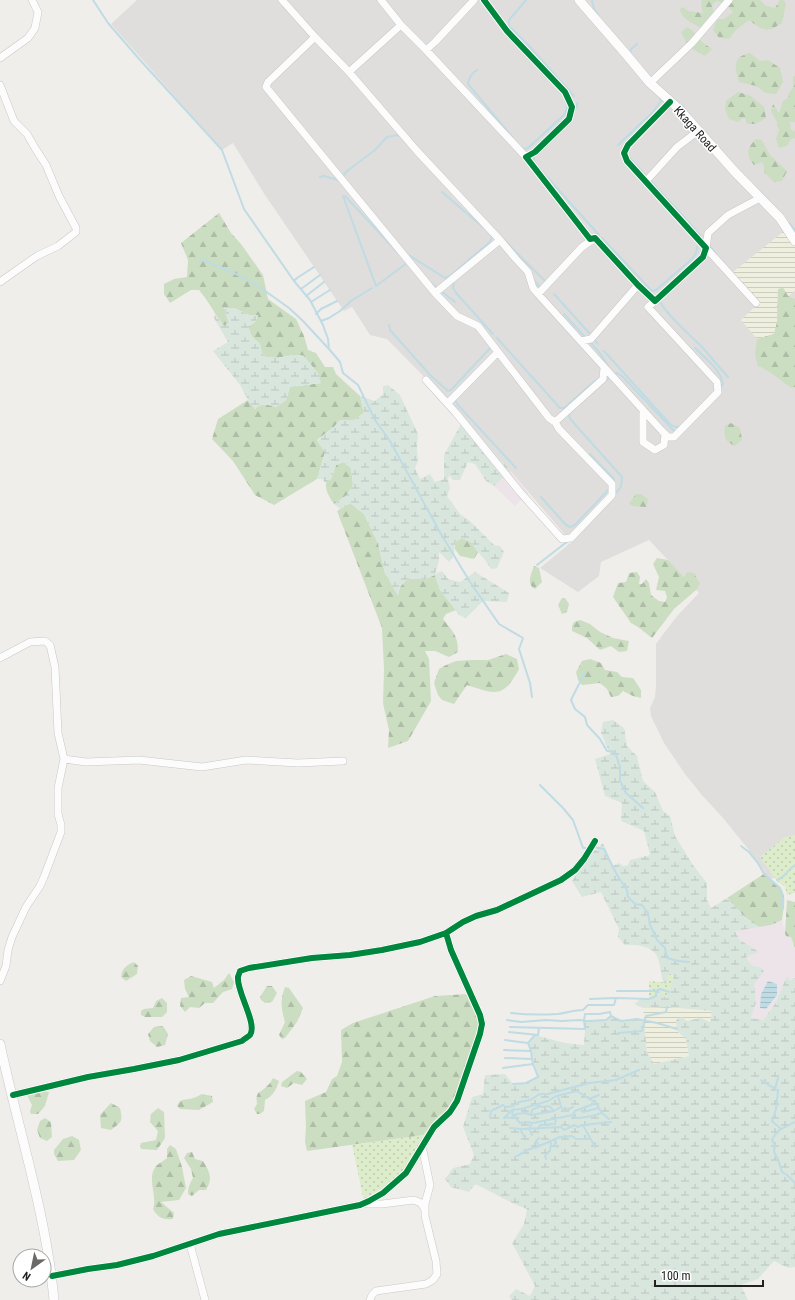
<svg xmlns="http://www.w3.org/2000/svg" width="795" height="1300" font-family="'Roboto Condensed',sans-serif">
<style>
.residential{fill:#dfdedc}
.industrial{fill:#ede4e9}
.farmland{fill:url(#farmland-rules)}
.grass{fill:url(#grass-dots)}
.forest{fill:url(#forest-firs)}
.wetland{fill:url(#wetland-marsh)}
.water{fill:url(#water-rules)}
.lines{fill:none;stroke-linecap:round;stroke-linejoin:round}
.stream{stroke:#bfdbe3;stroke-width:2}
.minor-casing{stroke:#c9c8c7;stroke-width:8}
.tertiary-casing{stroke:#c9c8c7;stroke-width:10}
.minor{stroke:#fdfcfc;stroke-width:7}
.tertiary{stroke:#fdfcfc;stroke-width:9}
.cycleway-casing{stroke:#fff;stroke-width:8}
.cycleway{stroke:#00873e;stroke-width:6}
.labels{text-anchor:middle;dominant-baseline:central;stroke-width:3;stroke-linejoin:round;paint-order:stroke}
.street-label{font-size:12px;fill:#222;stroke:#fff}
</style>
<defs>
<pattern id="farmland-rules" width="6" height="5" patternUnits="userSpaceOnUse"><rect width="6" height="5" fill="#efefdf"/><path d="M0 2.5h6" fill="none" stroke="#cdcdbf"/></pattern>
<pattern id="grass-dots" width="8" height="8" patternUnits="userSpaceOnUse"><rect width="8" height="8" fill="#ddeccb"/><path d="M2 2h.1M6 6h.1" fill="none" stroke="#bdcaae" stroke-width="1.8" stroke-linecap="round"/></pattern>
<pattern id="forest-firs" width="22" height="20" patternUnits="userSpaceOnUse"><rect width="22" height="20" fill="#cbdec1"/><path d="M5 1l3.5 6h-7zM16 11l3.5 6h-7z" fill="#aebea6"/></pattern>
<pattern id="wetland-marsh" width="20" height="14" patternUnits="userSpaceOnUse"><rect width="20" height="14" fill="#d9e6de"/><path d="M1 5h8M5 5V1M11 12h8M15 12V8" fill="none" stroke="#bac5be"/></pattern>
<pattern id="water-rules" width="6" height="5" patternUnits="userSpaceOnUse"><rect width="6" height="5" fill="#bfdbe3"/><path d="M0 2.5h6" fill="none" stroke="#a4bcc2"/></pattern>
</defs>
<rect width="100%" height="100%" fill="#f0eeeb"/>
<!-- residential -->
<path class="residential" d="M137,0H795V873L773,878L769,880L757,860L723,818L701,794L685,774L664,743L651,716L650,708L655,697L656,687V644L664,633L678,615L699,593L649,540L601,562L599,576L578,592L540,568L574,540L567,537L530,494L444,397L387,339L370,335L352,307L344,311L265,195L233,143L222,150L111,24Z"/>
<!-- industrial -->
<path class="industrial" d="M511,471L529,492L515,506L494,486Z
M782,920L786,935L791,937L795,948V978L790,980L787,977L775,1004L763,1020L750,1018L756,1002L754,984L761,967L752,966L746,957L758,952L740,940L735,930L771,925Z"/>
<!-- farmland -->
<path class="farmland" d="M788,228L795,236V290L789,296L783,288L778,289L777,322L774,334L757,339L741,320L760,302L733,272Z
M667,1007L713,1011L710,1022L701,1018L687,1021L676,1020L677,1031L686,1039L689,1056L654,1064L647,1053L643,1008Z"/>
<!-- grass -->
<path class="grass" d="M795,835V893L787,895L785,887L777,881L760,857L785,837Z
M669,973L674,976L666,1000L656,996L649,999V981L663,982L666,983Z
M447,1112L406,1170L400,1176L364,1201L352,1145L423,1135L438,1116Z"/>
<!-- forest -->
<path class="forest" d="M702,0H760L766,6L775,8L780,0H783L786,3L782,23C767,33 763,31 749,20L736,30L729,39L719,38L713,30L717,19H724L733,12L726,4L716,1L712,5L714,14L701,28C693,23 681,19 680,9L683,7L688,11L703,13L701,5Z
M687,27L692,30L702,42L712,49L705,56L688,46L681,32Z
M750,53L760,61L768,60L780,68L783,82L776,94L766,93L756,86L739,82C735,68 731,57 750,53Z
M795,76V122H790L791,130L795,131V138L790,140L787,146L779,148L776,139L779,130L776,120L771,111L773,104L779,113L783,101L788,98L789,93L793,87V77Z
M738,92L751,96L764,107L766,118L756,124H747L744,117L738,122L729,119L725,109L726,101Z
M756,139L762,140L770,155L787,171L782,181L774,182L764,172V166L762,162L754,165C745,155 747,148 756,139Z
M219,213L231,233L241,244L263,275L268,299L296,319L304,336L308,350L316,353L325,367H333L336,374L360,396L364,413L354,420H340L334,427L317,440L325,452L317,479L274,505L255,495L233,461L212,439L218,419L248,400L255,409C261,402 269,405 276,407L286,400L290,387L321,383L290,355L278,358L265,357L262,353L260,344L252,337L248,327L256,321L258,315H249L234,308H224L229,323L224,326C215,314 209,302 199,290H191L170,303L164,294V284L174,279L187,277L188,260L181,243Z
M783,288L788,296L795,299V387L792,388C780,381 771,371 758,366L755,355L757,339L774,334L777,322L778,289Z
M731,423L740,428L742,440L735,446C724,440 724,438 725,426Z
M343,462L351,468L353,485L347,495L334,504C330,498 325,491 326,483L331,479L336,465Z
M636,494H641L648,499L646,507L632,506L629,503Z
M350,503L364,514L378,543L385,573L398,595L400,587L407,579H425L435,575L440,590L456,610L446,614L443,619C453,632 458,635 458,652L449,657L435,651H425L429,659L431,701L408,741L388,748L389,730L383,703L384,669L382,628L337,511Z
M462,538L471,542L478,552L474,559L460,556L455,549V542Z
M657,558L668,560L684,577L687,572L694,573L700,584L696,590L674,609L652,638L638,627L631,623L613,597L618,583L626,582L629,573L637,572L640,577L639,584H642L646,579L649,583L651,595L659,601L665,602L667,597L665,591L656,590L659,577L653,564Z
M534,566L539,568L542,582L535,589C526,584 531,574 534,566Z
M562,598H565L569,604L567,612L562,614L558,605Z
M580,620L590,624L600,632L613,638L629,641L627,651L619,652L611,646L600,650L587,638L572,631V626L574,622Z
M506,654L517,659L519,669C503,699 495,694 467,685L454,704L442,700L438,695L434,683L439,669L446,665L456,661L472,660H488Z
M590,659L601,663L605,670L617,672L622,677L633,678L641,690V698L633,696L623,691L618,696L611,697L607,689L600,683L582,685L578,680L576,672L582,661Z
M765,873C769,878 774,882 779,886C788,895 783,909 782,920L771,925L759,927L746,918L727,898Z
M787,900L795,902V948L791,937L786,936L785,933Z
M134,962L138,966L137,974L126,981L121,977C122,969 126,965 134,962Z
M229,973L234,982L232,989L223,992L213,1003H205L199,1008L190,1007L185,1012L180,1006L181,998L189,997L185,989L184,980L191,976L212,982L214,988L224,980Z
M267,986H272L277,993L272,1002L265,1003L261,1000L260,997Z
M285,987L289,988L303,1008L297,1022L285,1038L282,1039L279,1035L285,1022C281,1008 280,1000 285,987Z
M468,994L479,1024L475,1042L458,1090L447,1112L438,1116L423,1135L307,1151L305,1142L306,1127L305,1101L326,1092L332,1079L337,1076L342,1062L341,1030L353,1023L435,996Z
M162,998L167,1003V1012L162,1017H145L141,1015V1011L144,1009L153,1008L156,1001Z
M163,1026L168,1034L165,1045L157,1047L150,1041L148,1034L154,1027Z
M297,1071L301,1072L307,1079L302,1085L294,1083L287,1088L281,1086L282,1082Z
M273,1078L279,1081C276,1090 273,1096 265,1100L264,1111L260,1114H257L254,1109L257,1104C255,1090 260,1094 267,1086C270,1084 271,1081 273,1078Z
M45,1091L49,1092L45,1106L38,1114H31L30,1111L32,1105L27,1095L32,1092L41,1093Z
M202,1094L212,1096L213,1102L199,1110L180,1109L177,1106C180,1099 183,1100 190,1099C194,1098 198,1096 202,1094Z
M111,1103L120,1108C123,1121 122,1122 111,1130L101,1128L100,1115Z
M158,1108L164,1112L165,1138L157,1150L141,1149L140,1146L141,1143L156,1140L158,1131L150,1122L151,1114Z
M45,1118L51,1122L52,1137L47,1141L40,1138L37,1130L40,1121Z
M72,1136L79,1140L81,1150L74,1160L58,1161L54,1154V1150L63,1139Z
M170,1145L176,1149L182,1167L186,1188L179,1200L161,1202L174,1213L173,1219C163,1220 158,1218 153,1209C158,1195 146,1179 156,1166C159,1163 164,1161 167,1158V1149Z
M192,1152L195,1159L203,1161C210,1172 213,1179 206,1190H199L192,1196L188,1194C188,1187 190,1183 193,1178L191,1169L184,1158L187,1153Z"/>
<!-- wetland -->
<path class="wetland" d="M224,308H234L249,315H258L256,321L248,327L252,337L260,344L262,353L265,357L278,358L290,355H303L318,373L321,383L290,387L286,400L276,407L264,404L258,406L255,409L248,400L240,385L213,351L228,342L214,318L215,314L224,326L229,323Z
M388,385L400,395L418,434L417,448L418,461L415,468L420,479L430,474L435,482L444,479V455L460,426L461,416L511,471L494,486L486,481L475,464L468,462L460,480H453L449,475L448,480L450,488L447,496L460,514L470,521L494,545L500,546L504,552L497,568L491,569L485,560L478,552L471,542L462,538L455,542L454,555L449,562L439,552V561L435,574L442,571L448,579L460,582L475,572L509,593L507,602L483,601L466,618L459,615L440,590L435,575L425,579H407L400,587L398,596L385,573L378,543L364,514L350,503L340,509L334,504L347,495L353,485L351,468L343,462L336,465L331,479L326,483L322,479H317L325,452L317,441L334,427L340,420H354L364,413L360,396L375,401L383,394V386Z
M613,720L624,728L627,746L637,756L643,781L655,792L663,811L670,816L675,836L693,865L707,883V900L711,908L727,898L746,918L759,927L735,931L740,940L759,952L746,957L752,966L761,967L764,971L754,984L756,1002L751,1018L763,1020L775,1004L787,976L790,980L795,978V1267L788,1268L774,1261L758,1279L741,1285L748,1300H512L509,1296L516,1289L530,1296L535,1286L512,1243L524,1224L527,1209C509,1203 493,1192 475,1184L469,1192L451,1187L445,1179L453,1168L470,1164L474,1155L463,1127L472,1097L483,1094L485,1075L505,1074L513,1084L526,1083L538,1077C534,1066 533,1054 528,1043L535,1035L565,1043L584,1045L585,1029L584,1021L606,1020L611,1016L621,1021L637,1019L644,1020L647,1053L654,1064L689,1056L686,1039L677,1031L676,1020L682,1017L687,1021L701,1018L710,1022L712,1011L667,1007L643,1008L635,1004L639,1000L649,999L656,996V991L660,989L666,999L674,976L669,973L666,984L663,982C661,975 660,962 657,956C651,945 636,945 625,945L618,937L619,929L601,892L582,897L572,881L588,857L603,843L613,866L619,863L623,866L628,865L630,860L650,855L644,831L621,821L622,803L605,796L595,759L610,754L601,733L603,722Z"/>
<!-- water -->
<path class="water" d="M768,981L777,984V995L766,1009L760,1008L761,994Z"/>
<g class="lines">
<!-- stream -->
<path class="stream" d="M93,0L108,23L140,60L222,150L244,209L294,281L310,300L323,325L328,339L329,349
M526,0L509,20V26L529,46L574,96
M592,0L594,9L598,15
M630,53L631,49L637,44
M477,70C471,74 469,77 468,84L513,138
M682,105L690,115
M574,111L577,106V103
M618,145L653,112L661,101L659,96
M520,146L524,149L528,148L564,115L567,109V104
M534,156V161L536,164
M628,156L701,236
M539,168L599,235
M320,177L324,176L338,180L339,179
M342,177L347,171L375,150L387,137L398,135L400,136
M442,192L484,228
M789,223L795,230
M501,237L546,282
M602,238L652,291L656,290L692,259L696,253L698,244
M709,245L717,255
M407,254L445,278L450,276L490,242L492,237L490,234
M401,256L345,196H343L376,286L407,263
M201,259L234,273L261,288L289,308L303,321L329,349L340,362L343,373L358,385L375,420L390,441L441,534L470,582L499,624L523,638L519,649L530,683L532,697
M532,278L541,288
M294,281L297,278L314,267
M454,281L453,288L457,294L493,334
M431,283L455,302
M301,289L320,275
M554,294L591,335
M306,296L324,282
M659,299C662,311 691,336 701,346C710,356 719,367 728,377
M311,302L330,290
M316,314L321,309L337,301
M564,314L586,338
M321,321L329,318L340,311L351,301L372,288
M389,325L390,330L431,376L448,391L451,390L492,346
M497,338L560,408H564L595,381
M594,339L598,344
M589,341L599,352L608,366
M695,348C705,358 721,370 723,384L720,388
M604,351L670,424L675,427H680
M605,381L612,375L617,373L622,376L676,433
M455,399L457,404L516,468
M570,411L569,416L571,420L622,477L621,487L614,495
M590,454L614,479V483
M541,497L566,525L570,527L575,525L610,488
M537,565L568,541
M585,672L571,700L575,709L585,717L587,725L600,739L607,751L615,752L620,767V781L626,793L643,808
M540,785L563,808L573,820L583,848H588
M741,846L749,852L758,863L764,874L780,888L783,898V908
M594,847L604,849L617,875L627,890L628,897L635,904L642,905L648,913L650,925L657,940L665,948L667,958L678,961L689,962
M777,880C785,878 788,869 795,865
M617,991H656
M590,999L615,998
M511,1013C527,1015 542,1015 558,1014C566,1013 574,1010 583,1010L588,1005H614L616,998L649,999L656,996V991L660,989L669,992
M507,1020L521,1022L546,1020L562,1021L579,1020L589,1021L606,1020L611,1016L621,1021L637,1019L657,1023L677,1029
M510,1027L585,1029L584,1021L585,1014H599L610,1012L611,1016
M509,1032L538,1035L539,1028
M618,1033L642,1031L646,1016L666,1012L667,1007
M505,1040L528,1043L535,1035
M504,1050L531,1051L528,1043
M505,1058L532,1059L531,1051
M503,1068L533,1064L532,1059
M761,1080L778,1091L776,1109L772,1121L780,1128
M513,1084L526,1083L538,1077L533,1064
M775,1089L778,1078
M558,1096L561,1107
M589,1099L599,1095
M536,1104L542,1107L549,1106L554,1111
M514,1109L512,1114L515,1117L516,1114L526,1113L531,1115L554,1111L561,1107L564,1111L573,1107
M581,1109L583,1112L599,1108
M531,1115L532,1110L540,1106
M573,1115L575,1118C585,1118 593,1116 602,1113
M490,1118L491,1111L503,1105L506,1107L513,1106L519,1102L530,1100L540,1094H548L589,1083L616,1080L639,1070
M504,1118L512,1110L521,1109L548,1101L556,1096L577,1091L596,1103L602,1113L609,1119
M504,1118L515,1117L520,1123L526,1122L533,1123L573,1115L575,1111L596,1103
M795,1122C785,1127 777,1129 772,1140L775,1145L774,1152L778,1159L782,1172L787,1175L795,1183
M531,1125L529,1129L532,1135
M583,1125L595,1147
M510,1128L522,1129L561,1127L564,1130L574,1125L578,1127L583,1125L611,1122
M520,1129L524,1136
M538,1129L540,1125L555,1124L556,1118
M539,1138L536,1141L539,1146
M555,1140L556,1143L555,1145L557,1147
M517,1156L530,1149L537,1147L560,1137L572,1136L576,1139H586
M546,1159L545,1156L548,1152L550,1151L551,1142"/>
<defs>
<path id="minor" d="M282,0L315,37L349,72L417,151L500,240L516,259L528,272L533,288L538,294
M381,0L401,25L426,50
M474,0L435,42L426,50L526,157
M484,0L507,31L565,92L572,107L569,119L535,152L526,157L590,239L595,238L638,285L655,301L703,257L706,248L627,161L624,153L628,145L670,102
M315,37L268,82L266,87L435,293L457,316L478,326L549,418L555,422L603,379L604,368
M0,58L28,38L35,28L38,12L32,0
M349,72L401,25
M650,83L692,43L729,0
M0,85L14,121L27,134L35,148L46,165L59,196L76,228V232L58,246L37,256L0,282
M647,184L648,179L677,147L698,131
M595,238L582,247L538,294L662,431L668,437H674L718,392L717,382L648,307L655,301
M435,293L500,240
M756,303L706,248L708,233L728,215L760,198
M581,341L591,339L638,285
M426,380L456,413L520,492L562,539L571,538L612,495V484L559,429L555,422
M448,403L498,352
M643,410V442L655,450L664,445L665,434
M0,658L30,642L45,641L50,645L55,667L58,733L64,759L58,788V814L61,825V832L44,877L40,886L26,907L12,937L8,950L6,966L0,981
M64,759L86,762L139,760L202,767L246,760L298,763L343,761
M13,1095L88,1077L134,1069L179,1060L242,1041C244,1039 248,1037 250,1035C258,1024 236,991 238,977C238,976 240,972 240,971L249,968L312,958L350,955L382,950L420,942L446,933L463,922L476,916L497,910L561,880L575,870L584,859L595,841
M364,1204H382L414,1200L421,1203L425,1210
M190,1244L205,1300
M52,1276L88,1269L117,1265L153,1256L219,1234L360,1205L369,1201L383,1193L406,1173L434,1127L450,1112L457,1101L480,1034L482,1024L480,1015L451,950L446,933
M370,1300L372,1295L376,1291L426,1284L433,1280L437,1274L436,1261L425,1216V1204L430,1185L422,1146"/>
<path id="tertiary" d="M579,0L625,53L650,83L680,110L735,172L780,218L795,241
M0,1044C18,1129 46,1213 54,1300"/>
</defs>
<!-- minor casing -->
<use href="#minor" class="minor-casing"/>
<!-- tertiary casing -->
<use href="#tertiary" class="tertiary-casing"/>
<!-- minor -->
<use href="#minor" class="minor"/>
<!-- tertiary -->
<use href="#tertiary" class="tertiary"/>
<defs>
<path id="cycleway" d="M484,0L507,31L565,92L572,107L569,119L535,152L526,157L590,239L595,238L638,285L655,301L703,257L706,248L627,161L624,153L628,145L670,102
M13,1095L88,1077L134,1069L179,1060L242,1041C244,1039 248,1037 250,1035C258,1024 236,991 238,977C238,976 240,972 240,971L249,968L312,958L350,955L382,950L420,942L446,933L463,922L476,916L497,910L561,880L575,870L584,859L595,841
M52,1276L88,1269L117,1265L153,1256L219,1234L360,1205L369,1201L383,1193L406,1173L434,1127L450,1112L457,1101L480,1034L482,1024L480,1015L451,950L446,933"/>
</defs>
<!-- cycleway casing -->
<use href="#cycleway" class="cycleway-casing"/>
<!-- cycleway -->
<use href="#cycleway" class="cycleway"/>
</g>
<g class="labels">
<!-- street labels -->
<g class="street-label">
<text transform="translate(695 129) rotate(48)">Kkaga Road</text>
</g>
</g>
<!-- north arrow -->
<g transform="translate(32 1268) rotate(213)"><circle r="19" fill="#ffffff" stroke="#a7a7a7"/>
<path d="M0-3L7 15L0 10L-7 15Z" fill="#6a6968"/>
<text y="-6" font-size="11" font-weight="bold" text-anchor="middle" fill="#222222">N</text>
</g>
<!-- scale -->
<path d="M655 1280v6h108v-6" fill="none" stroke="#222222" stroke-width="2"/>
<text x="661" y="1280" font-size="12" fill="#222222" stroke="#ffffff" stroke-width="3" paint-order="stroke">100 m</text>
</svg>
